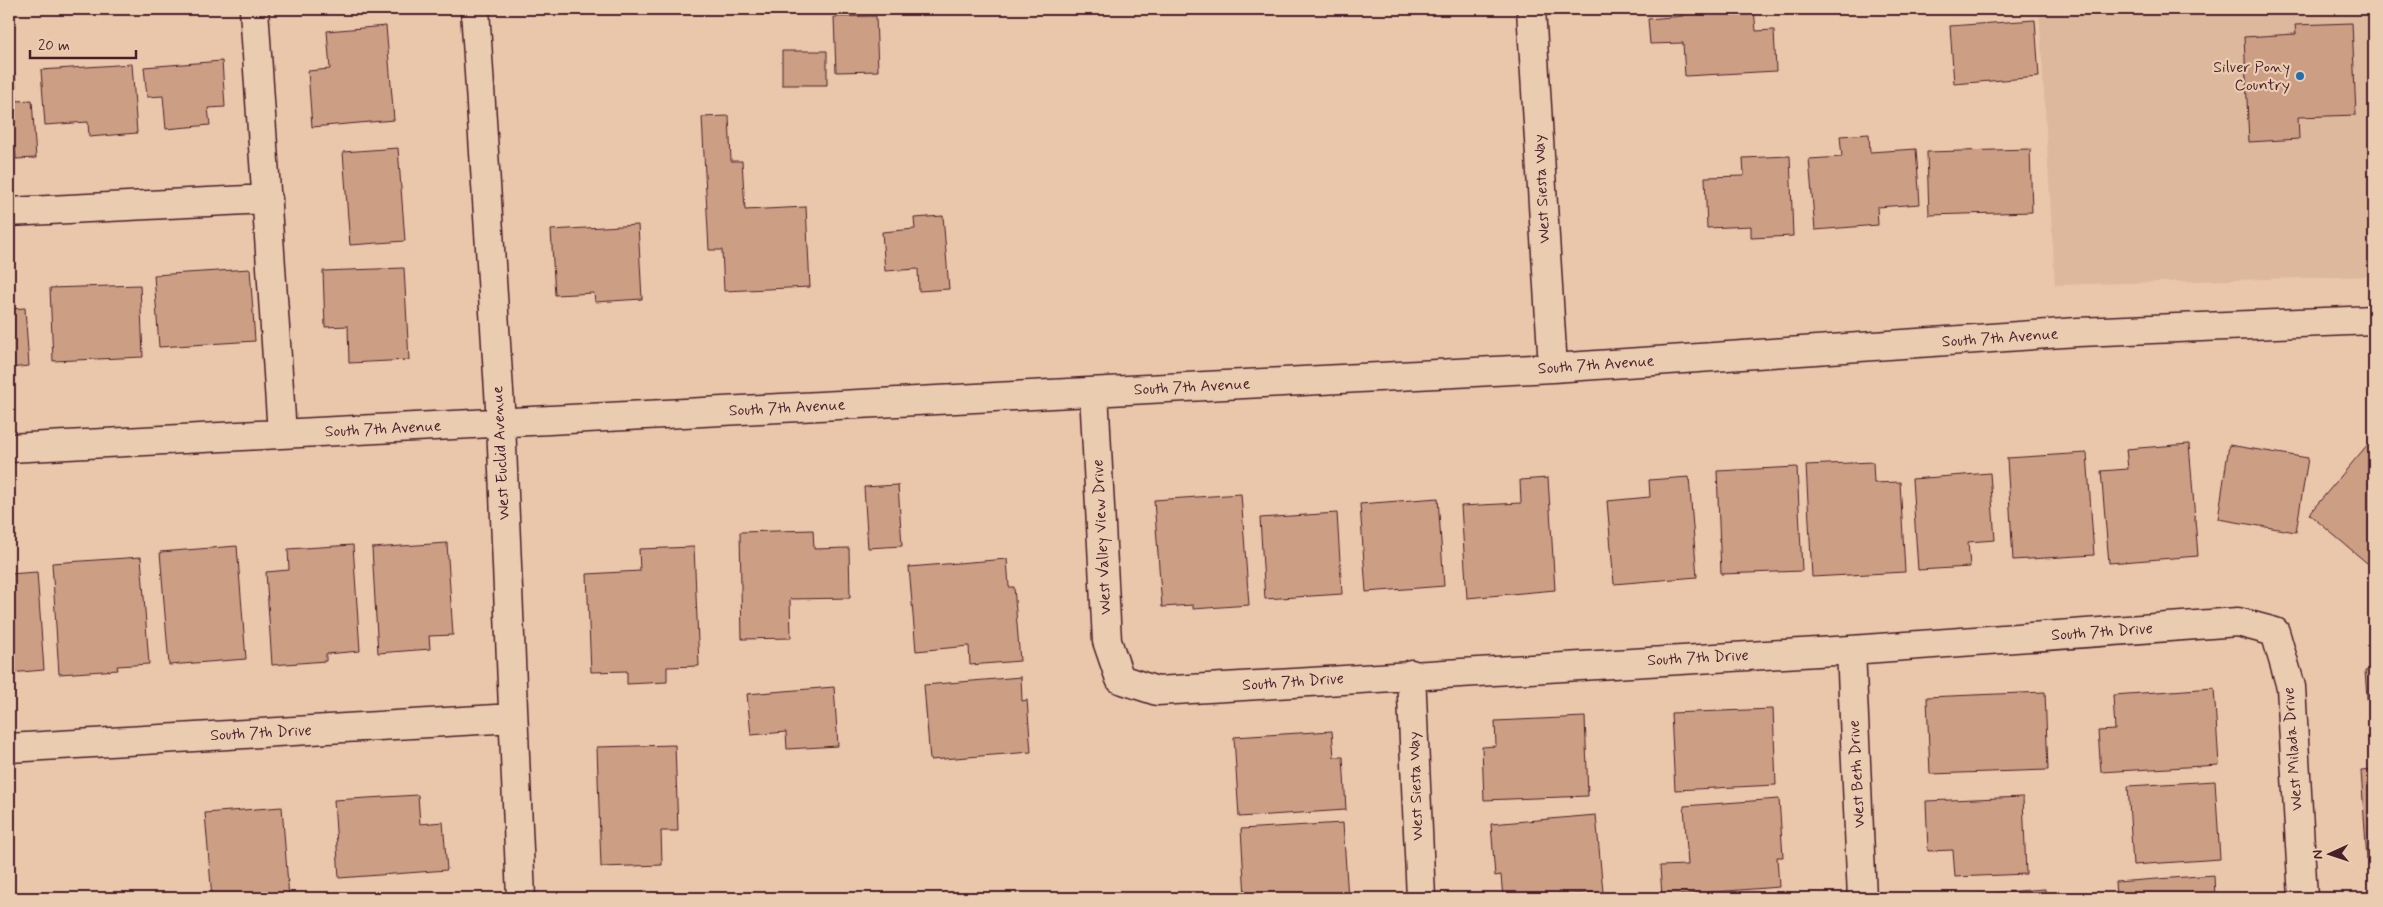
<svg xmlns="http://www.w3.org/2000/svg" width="2383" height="907" font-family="Mynerve,sans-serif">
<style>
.built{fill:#deb89d}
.building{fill:#cc9f85;stroke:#4a1f2b}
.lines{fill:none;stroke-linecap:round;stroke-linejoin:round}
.minor-casing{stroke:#4a1f2b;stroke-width:31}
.minor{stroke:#eaccb1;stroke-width:28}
.poi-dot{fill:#1f6fb2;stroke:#eaccb1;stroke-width:2}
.labels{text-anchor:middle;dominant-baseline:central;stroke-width:4.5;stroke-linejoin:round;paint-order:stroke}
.poi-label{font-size:16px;fill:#4a1f2b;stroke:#eaccb1;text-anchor:end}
.street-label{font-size:16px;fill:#4a1f2b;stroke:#eaccb1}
</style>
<rect width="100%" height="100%" fill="#eac7aa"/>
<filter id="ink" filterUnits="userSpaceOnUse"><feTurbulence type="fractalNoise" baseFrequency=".02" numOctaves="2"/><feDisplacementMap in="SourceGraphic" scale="10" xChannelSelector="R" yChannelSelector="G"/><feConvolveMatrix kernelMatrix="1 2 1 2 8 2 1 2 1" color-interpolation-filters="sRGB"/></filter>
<g filter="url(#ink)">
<!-- built -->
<path class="built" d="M2039,9H2374V276L2055,285Z"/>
<!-- building -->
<path class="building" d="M1683,9H1754L1756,31L1774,30L1776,71L1685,76L1683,43L1650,44L1648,19L1683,16Z
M876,16L878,71L836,72L834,17Z
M2035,20L2039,77L1954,84L1950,26Z
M2352,23L2356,115L2298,117L2299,139L2249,142L2244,37L2296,34L2295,25Z
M386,26L394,120L312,127L308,71L330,69L327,31Z
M782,51H827V85H782Z
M222,61L225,107L208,108L210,125L166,129L163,96L147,97L144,67Z
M132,64L137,133L89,137L88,122L45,125L41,70Z
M9,74H15L17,101L32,100L36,158L16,159L15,148H9Z
M729,116L731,161H742L745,210L806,207L810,287L724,291L722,250H709L702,117Z
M1869,134L1870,152L1916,149L1920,204L1877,207L1878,225L1815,230L1809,159L1842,157L1840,136Z
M398,148L405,241L350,245L343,152Z
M2030,149L2032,212L1929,215L1927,152Z
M1790,156L1793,236L1751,238V226L1707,228L1705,177L1744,176L1743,158Z
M943,216L949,289L919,291L918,269L885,271L882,232L915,229L914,218Z
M638,225L642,299L595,302L594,293L555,295L551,230Z
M404,268L409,360L349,363L348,326L325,327L323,271Z
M250,269L255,341L159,347L154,275Z
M140,285L143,357L53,361L50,288Z
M25,308L29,366L9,368V309Z
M2374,437V554L2367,563L2309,514Z
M2189,444L2198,556L2109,563L2101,471L2128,469L2126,449Z
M2229,445L2308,458L2296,532L2218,519Z
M2087,453L2094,555L2013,560L2007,458Z
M1873,462L1874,483L1900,482L1905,572L1812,577L1806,465Z
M1797,467L1802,571L1721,574L1717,471Z
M1990,473L1995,540L1968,542L1970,567L1918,570L1912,479Z
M1689,477L1697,577L1614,584L1607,501L1650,497L1649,480Z
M1548,478L1555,590L1467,598L1461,506L1521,503L1520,480Z
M898,485L902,546L868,548L864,487Z
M1241,494L1249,605L1193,609V605L1162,607L1154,500Z
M1438,498L1444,586L1366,592L1360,504Z
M1337,513L1342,594L1265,599L1260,518Z
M813,530L814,549L849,548L850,598L790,599L791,638L742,639L740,532Z
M447,543L453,635L429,636L430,649L378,653L372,548Z
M353,545L360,651L326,654V661L272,665L266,572L289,570L288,549Z
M237,546L246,659L169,665L160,552Z
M694,547L699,666L667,667V682L627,684V671L591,672L587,574L640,571L639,549Z
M141,557L149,664L117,666L118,670L59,674L52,563Z
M1007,559L1009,587H1014L1020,661L970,665L969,646L916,651L909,567Z
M37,572L44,670L9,673V574Z
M2374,670V748H2371L2365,671Z
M1021,677L1022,701L1027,700L1031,752L930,760L924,685Z
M834,687L838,746L787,749L786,732L751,735L747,694Z
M2214,688L2219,765L2101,772L2098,731L2115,730L2113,695Z
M2045,692L2048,770L1930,774L1927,697Z
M1773,709L1776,785L1675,790L1671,713Z
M1585,717L1588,796L1484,800L1482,747L1496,746L1495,721Z
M1332,731L1334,757H1343L1346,810L1239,817L1234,737Z
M675,745L678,831H661L662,865L601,867L597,747Z
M2374,770V859L2367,860L2361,771Z
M2215,781L2220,859L2133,865L2128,786Z
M418,795L420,824L443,822L447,870L339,878L334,800Z
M2023,797L2026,874L1955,877L1953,850L1928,851L1926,801Z
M1779,799L1783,857H1777L1779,887L1662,896L1660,866L1688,865L1684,806Z
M282,807L289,898H212L205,813Z
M1596,815L1603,892L1503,898L1501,875L1495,876L1491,824Z
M1343,823L1348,898H1245L1241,829Z
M2214,875L2215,898H2116L2115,882Z
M2045,889V898H1947V896Z"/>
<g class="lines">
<defs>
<path id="minor" d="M254,9L282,434
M475,9L501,423L521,898
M1531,9L1553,368
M9,212L268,199
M1094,392L1107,641L1120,679L1157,691L1851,650L2238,622L2275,632L2291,687L2303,898
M9,448L1553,368L2078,332L2374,320
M1851,650L1862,898
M1411,674L1421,898
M9,748L513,718"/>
</defs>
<!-- minor casing -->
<use href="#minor" class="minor-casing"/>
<!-- minor -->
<use href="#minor" class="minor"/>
</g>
</g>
<!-- markers -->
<circle class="poi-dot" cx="2300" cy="76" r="5"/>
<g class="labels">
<!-- poi labels -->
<g class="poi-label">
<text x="2290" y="67">Silver Pony<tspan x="2290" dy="18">Country</tspan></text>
</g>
<!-- street labels -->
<g class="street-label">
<text transform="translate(1542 189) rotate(-93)">West Siesta Way</text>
<text transform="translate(2000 338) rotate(-4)">South 7th Avenue</text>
<text transform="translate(1596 365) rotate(-4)">South 7th Avenue</text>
<text transform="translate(1192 387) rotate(-3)">South 7th Avenue</text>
<text transform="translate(787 408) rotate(-3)">South 7th Avenue</text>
<text transform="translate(383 429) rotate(-3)">South 7th Avenue</text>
<text transform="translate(501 453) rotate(-93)">West Euclid Avenue</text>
<text transform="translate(1102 537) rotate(-93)">West Valley View Drive</text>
<text transform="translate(2102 632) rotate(-4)">South 7th Drive</text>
<text transform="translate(1698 658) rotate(-3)">South 7th Drive</text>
<text transform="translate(1293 682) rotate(-4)">South 7th Drive</text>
<text transform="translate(261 733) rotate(-3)">South 7th Drive</text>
<text transform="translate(2293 749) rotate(-94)">West Milada Drive</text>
<text transform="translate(1857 774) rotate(-93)">West Beth Drive</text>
<text transform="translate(1416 786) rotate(-92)">West Siesta Way</text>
</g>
</g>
<!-- margin -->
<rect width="2383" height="907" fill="none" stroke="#eaccb1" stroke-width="30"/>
<rect x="15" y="15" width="2353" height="877" fill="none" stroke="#4a1f2b" stroke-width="2" filter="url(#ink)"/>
<!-- north arrow -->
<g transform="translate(2330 854) rotate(267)" stroke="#eaccb1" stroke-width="4" paint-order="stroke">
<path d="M0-4L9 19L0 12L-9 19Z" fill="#4a1f2b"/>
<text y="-8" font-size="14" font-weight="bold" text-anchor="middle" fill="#4a1f2b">N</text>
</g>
<!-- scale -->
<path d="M30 50v8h106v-8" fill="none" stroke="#4a1f2b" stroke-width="2.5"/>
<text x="38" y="50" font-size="15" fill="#4a1f2b" stroke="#eaccb1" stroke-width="4" paint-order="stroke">20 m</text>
</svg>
